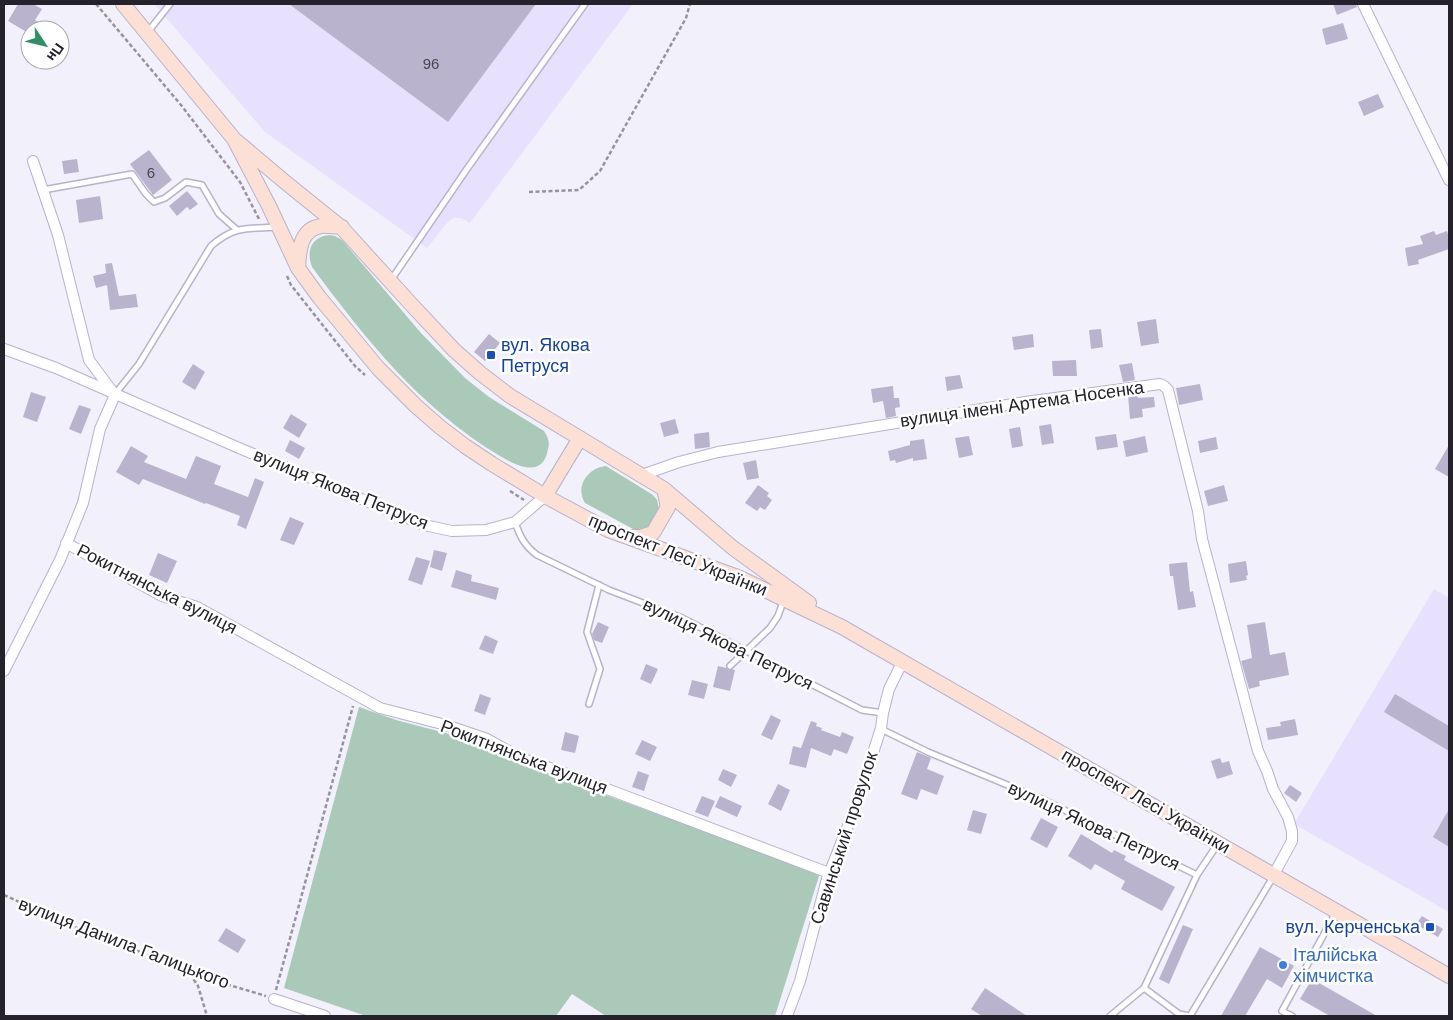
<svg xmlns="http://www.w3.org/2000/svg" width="1453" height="1020" font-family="Helvetica,sans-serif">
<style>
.built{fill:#e8e1fd}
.green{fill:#aac9b8}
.building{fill:#bab3cd}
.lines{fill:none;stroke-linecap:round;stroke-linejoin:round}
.lane-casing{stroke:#b8b2cc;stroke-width:8}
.street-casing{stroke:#b8b2cc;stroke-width:12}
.secondary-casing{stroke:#b8b2cc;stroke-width:16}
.path{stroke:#96939e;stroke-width:2.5;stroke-dasharray:4 2.5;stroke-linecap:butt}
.lane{stroke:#fff;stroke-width:5}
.street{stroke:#fff;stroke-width:10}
.secondary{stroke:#fce0d5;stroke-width:14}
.transit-dot{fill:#1a4fb4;stroke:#fff;stroke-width:2}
.shop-dot{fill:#3f7fe0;stroke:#fff;stroke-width:2}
.labels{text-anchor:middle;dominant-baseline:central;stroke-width:5;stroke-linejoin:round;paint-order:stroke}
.number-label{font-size:15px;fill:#4a4654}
.transit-label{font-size:18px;fill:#164399;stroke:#fff;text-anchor:start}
.street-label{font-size:18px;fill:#25222c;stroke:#fff}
.shop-label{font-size:18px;fill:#366cbe;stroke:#fff;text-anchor:start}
</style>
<rect width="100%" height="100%" fill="#f2f0fb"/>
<!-- built -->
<path class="built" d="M154,4H633L470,223L461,218H454L448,222L427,248L265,132Z
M1434,589L1449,598V912L1294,824Z"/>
<!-- green -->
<path class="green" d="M329,235L335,236L342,240L421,333L465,378L489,397L544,431C548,437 550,442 548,449C543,479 517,466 500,456C419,407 368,342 312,267C306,251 311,237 329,235Z
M606,466L653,495L657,500L660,513L648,530L633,529L585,503C575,487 587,468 606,466Z
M359,707L396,720L487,744L528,767L820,873L775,1016H606L572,994L556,1016H366L284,988Z"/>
<!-- building -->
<path class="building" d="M18,4H33L42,9L35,20L51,30H30V34L8,21Z
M289,4H536L448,122Z
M1333,4H1356L1357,7L1337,15Z
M1343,23L1348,39L1326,45L1322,29Z
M1378,94L1384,107L1364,116L1358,102Z
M149,150L172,180L153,195L130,164Z
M77,159L79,172L64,174L62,161Z
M187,191L198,204L190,210L187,207L177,216L169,206Z
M100,196L103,219L79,223L76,200Z
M1434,231L1436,235L1447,231L1449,238V249L1418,260L1419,264L1408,266L1405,248L1423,244L1420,236Z
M112,263L119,296L136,294L138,307L110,310L107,285L96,288L93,276L106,273L105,264Z
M1156,319L1159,343L1141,346L1137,322Z
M1101,329L1103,347L1091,349L1089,330Z
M489,334L500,343L485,361L474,352Z
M1033,334L1034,347L1014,350L1012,337Z
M1076,360L1077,376H1053L1052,361Z
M1132,363L1135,380L1123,382L1119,365Z
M193,364L205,372L195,390L182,382Z
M960,375L963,388L947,391L945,377Z
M1200,384L1203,400L1179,405L1176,388Z
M893,386L894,398H899L900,407L895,408L896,416L886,418L883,401L873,403L871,389Z
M31,392L46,397L37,422L23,417Z
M1138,394V398L1154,397L1155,407L1142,409L1143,417L1130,419L1128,395Z
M79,405L91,409L81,434L69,429Z
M291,414L307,424L299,438L283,428Z
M675,419L679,433L664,437L660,423Z
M1051,424L1054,443L1042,445L1039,426Z
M1020,427L1023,446L1012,448L1009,429Z
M709,432L710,447L695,449L694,434Z
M1116,434L1118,447L1097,450L1095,437Z
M969,436L973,455L959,458L955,438Z
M1145,436L1148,452L1126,457L1123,441Z
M1216,437L1218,449L1200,453L1198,441Z
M924,439L927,459L913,461V458L896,463L895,460L890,461L888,451L910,445V441Z
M290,440L305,448L299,459L285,451Z
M1449,445V477L1435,469Z
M131,446L148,456L144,462L186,479L196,456L221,466L214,484L248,497L255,478L264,482L246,529L237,525L240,516L206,503L205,504L143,479L139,485L116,472Z
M756,460L759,478L747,480L743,463Z
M758,485L769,493L767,496L772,500L765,510L760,507L757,511L745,503Z
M1224,485L1228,501L1208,506L1204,491Z
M290,517L304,523L294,545L280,540Z
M434,550L447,553L442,571L430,567Z
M158,553L177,561L167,583L149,575Z
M416,557L430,561L422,585L408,580Z
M1246,561L1248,575L1246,576L1247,580L1230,583L1228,564Z
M1187,562L1190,592L1193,591L1196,607L1178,610L1173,576H1170L1169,564Z
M456,570L472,575L471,581L499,588L496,600L451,587Z
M598,622L609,627L602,643L594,640L592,634Z
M1265,622L1270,655L1285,652L1289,675L1259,681L1260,686L1249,689L1241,661L1252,658L1247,625Z
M485,635L498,641L493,654L479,649Z
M646,664L658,669L651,684L640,679Z
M718,666L735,670L730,691L713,687Z
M692,680L708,684L704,699L688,695Z
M480,694L491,698L485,715L474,711Z
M1395,694L1449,726V751L1384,712Z
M771,715L781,720L772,740L761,735Z
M1295,719L1298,735L1268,740L1266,728L1281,726L1280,722Z
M811,721L817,723L816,726L822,728L821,730L840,737L842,732L854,737L847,754L834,749L831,756L811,748L806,768L789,764L793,746L801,748Z
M565,732L579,736L575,753L561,750Z
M642,740L657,747L650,761L635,754Z
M917,752L931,758L927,769L944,776L937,795L921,789L917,800L901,794Z
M1220,758L1222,763L1229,761L1233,774L1217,779L1211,761Z
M723,769L737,775L731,787L718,780Z
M638,771L649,775L644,791L632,787Z
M778,784L790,790L781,811L768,804Z
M1290,785L1302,793L1296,802L1284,793Z
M702,796L715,801L708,817L695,812Z
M720,796L742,806L737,817L715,807Z
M1449,809V847L1433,837Z
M973,810L987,814L981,834L967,830Z
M1041,818L1058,827L1047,848L1030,839Z
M1081,834L1112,853L1114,850L1126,856L1124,860L1175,887L1162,911L1121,889L1125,881L1095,864L1091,870L1068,856Z
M1422,916L1443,929L1438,937L1416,924Z
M1183,925L1193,929L1169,984L1159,979Z
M226,928L246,940L238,953L218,941Z
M1260,947L1294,966L1282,988L1267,979L1245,1016H1221Z
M1312,979L1377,1016H1330L1300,999Z
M985,988L1027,1016H982L971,1009Z"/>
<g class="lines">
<defs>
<path id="lane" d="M147,33L170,4
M43,190L132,174L146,194L154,202L165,198L186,182L202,185L219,214L236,229
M391,280L469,166L585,4
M115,394L139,364L211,246C235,225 248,229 278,227
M515,522C520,537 525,546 537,555L609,590L682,618L862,710L883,713
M730,666L770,628L778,616L784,599
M589,704L600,669L587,632L599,585
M881,729L928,752L1046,801L1197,875
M1144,988L1197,875L1217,845
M1110,1016L1144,988L1179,1014L1190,1016L1273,877
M1292,1016L1282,1011L1336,912"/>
<path id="street" d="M1363,4L1449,180
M4,349L56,368L239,448L424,525L452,531L486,530L515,522L545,496
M642,475L679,462L718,452L1025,402L1160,384L1164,386L1168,390L1198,511L1202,539L1258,751L1267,771L1273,789L1288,817L1292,831V841L1274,874
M66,543L162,596L197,607L380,708L446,725L487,739L523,759L562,772L829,873
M4,671L60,560L83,503L100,429L115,395L89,360L58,235L33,161
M274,999L325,1016
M787,1016L800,981L827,879L857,803L881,728L883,713L889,689L903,661"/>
<path id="secondary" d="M123,4L234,139L285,182L342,228L410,303L454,350L480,373L510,396L664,489L733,548L809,603
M234,139L269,206L298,268L319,297L378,368L416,406L440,427L465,446L492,464L545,496L608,530L738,577L842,627L1449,976
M298,268C299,251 300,229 321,226C328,225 335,227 342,227
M545,496L580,438
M630,537H641L653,533L668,507L664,489"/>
</defs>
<!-- lane casing -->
<use href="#lane" class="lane-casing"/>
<!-- street casing -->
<use href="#street" class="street-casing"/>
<!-- secondary casing -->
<use href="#secondary" class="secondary-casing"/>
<!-- path -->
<path class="path" d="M96,4L181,105L240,182L259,219
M529,192L579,190L600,171L686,18L690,4
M287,276L291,285L355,366L365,375
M510,491L524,500
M4,895L79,929L154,957L189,973L266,996
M190,974L198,986L207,1016
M276,990L353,706"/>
<!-- lane -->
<use href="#lane" class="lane"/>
<!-- street -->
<use href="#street" class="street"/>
<!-- secondary -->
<use href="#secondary" class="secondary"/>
</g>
<!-- markers -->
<g class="transit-dot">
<rect x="486" y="350" width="10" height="10" rx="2.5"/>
<rect x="1425" y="922" width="10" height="10" rx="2.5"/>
</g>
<circle class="shop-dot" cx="1283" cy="965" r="5"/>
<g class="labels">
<!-- number labels -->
<g class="number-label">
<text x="431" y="63">96</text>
<text x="151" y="172">6</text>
</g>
<!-- transit labels -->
<g class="transit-label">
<text x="501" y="345">вул. Якова<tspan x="501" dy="21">Петруся</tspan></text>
<text x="1420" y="927" text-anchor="end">вул. Керченська</text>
</g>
<!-- street labels -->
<g class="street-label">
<text transform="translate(1022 404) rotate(-8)">вулиця імені Артема Носенка</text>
<text transform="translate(341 489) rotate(22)">вулиця Якова Петруся</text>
<text transform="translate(678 555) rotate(22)">проспект Лесі Українки</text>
<text transform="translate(157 589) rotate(27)">Рокитнянська вулиця</text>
<text transform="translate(728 644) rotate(26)">вулиця Якова Петруся</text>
<text transform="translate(524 757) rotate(21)">Рокитнянська вулиця</text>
<text transform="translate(1146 801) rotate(30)">проспект Лесі Українки</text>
<text transform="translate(1094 826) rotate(25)">вулиця Якова Петруся</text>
<text transform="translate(844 838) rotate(-72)">Савинський провулок</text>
<text transform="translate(124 943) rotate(21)">вулиця Данила Галицького</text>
</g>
<!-- shop labels -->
<g class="shop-label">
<text x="1293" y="955">Італійська<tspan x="1293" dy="21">хімчистка</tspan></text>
</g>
</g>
<!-- border -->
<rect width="1453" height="1020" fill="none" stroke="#25222c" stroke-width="10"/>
<!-- north arrow -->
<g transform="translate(45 45) rotate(125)"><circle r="24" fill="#ffffff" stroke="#a8a7ab"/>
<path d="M0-4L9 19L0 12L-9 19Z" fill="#308f67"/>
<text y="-8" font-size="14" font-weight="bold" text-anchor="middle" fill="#25222c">Пн</text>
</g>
</svg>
